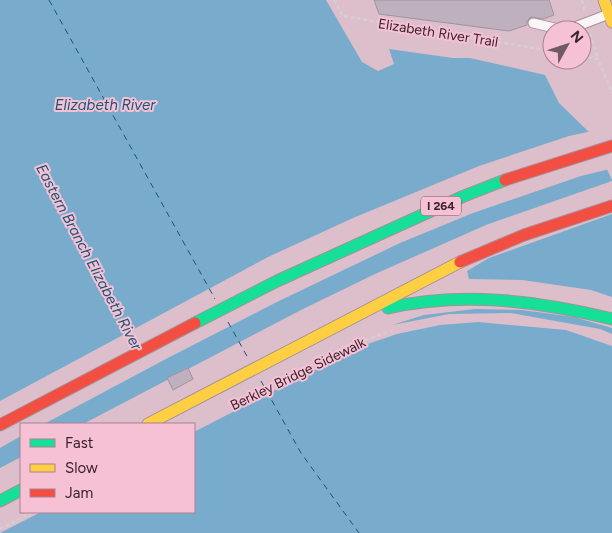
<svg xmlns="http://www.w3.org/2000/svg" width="612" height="533" font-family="Figtree,sans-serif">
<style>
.water{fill:#79abcd;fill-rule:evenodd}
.pier{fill:#dcbfcb}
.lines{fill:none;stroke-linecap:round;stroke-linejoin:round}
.ferry{stroke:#155775;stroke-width:1;stroke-dasharray:6 5;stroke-linecap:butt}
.building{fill:#beb0be;stroke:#a192a0}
.lane-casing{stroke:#a69099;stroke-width:11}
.fast-casing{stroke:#a69099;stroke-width:13}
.slow-casing{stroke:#a69099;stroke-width:13}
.jam-casing{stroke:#a69099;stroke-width:13}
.path{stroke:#d7cdd2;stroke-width:2.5;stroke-dasharray:4 2.5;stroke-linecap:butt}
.lane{stroke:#faf5f7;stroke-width:9}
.fast{stroke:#16e098;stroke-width:11}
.slow{stroke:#ffcf43;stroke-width:11}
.jam{stroke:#f24e42;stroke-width:11}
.labels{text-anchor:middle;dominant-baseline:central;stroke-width:4;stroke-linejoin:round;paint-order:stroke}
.shield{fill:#f6c0d5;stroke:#70525e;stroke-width:1}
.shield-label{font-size:12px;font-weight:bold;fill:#37232b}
.street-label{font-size:14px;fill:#37232b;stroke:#f6c0d5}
.water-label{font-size:15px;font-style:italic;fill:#155775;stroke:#f6c0d5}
</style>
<rect width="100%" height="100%" fill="#dcbfcb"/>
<!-- water -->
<path class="water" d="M0,0H326L362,62L378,71L394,64L389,49L453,58H470L545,75L559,103L590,133L612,180V533H0ZM21,424H194V512H21Z"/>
<!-- pier -->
<path class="pier" d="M592,131L610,169L581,176L473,213L400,243L279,301L164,360L44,424H21V436L0,448V401L123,335L268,257L353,218L479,166L569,136Z
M612,181V214L489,258L467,271L469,279L522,280L591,290L612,297V328L574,317L522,310L475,309L424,315L392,325L449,314L511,313L600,329L612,334V346L566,330L478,322L440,325L397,334L359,347L194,432V424H83L303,309L375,274L486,225Z
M21,457V512H41L0,533V468Z"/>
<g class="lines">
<!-- ferry -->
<path class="ferry" d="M49,0L215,299
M228,322L248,358
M261,381L301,453L359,533"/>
</g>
<!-- building -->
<path class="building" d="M374,0H549L554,15L543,19L531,17L527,21V25L509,31L379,14Z
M188,368L193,379L173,390L167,378Z"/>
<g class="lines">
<defs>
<path id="lane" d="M533,23L563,30
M567,30L609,14"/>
<path id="fast" d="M388,308C463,291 538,301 612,319
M195,323L277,281L464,196L505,180
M0,501L21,490"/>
<path id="slow" d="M604,0L612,22
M148,424L460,262"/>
<path id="jam" d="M505,180L612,146
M460,262L524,235L612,206
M0,425L195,323"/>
</defs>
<!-- lane casing -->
<use href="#lane" class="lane-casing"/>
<!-- fast casing -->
<use href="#fast" class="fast-casing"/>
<!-- slow casing -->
<use href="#slow" class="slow-casing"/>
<!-- jam casing -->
<use href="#jam" class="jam-casing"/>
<!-- path -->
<path class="path" d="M334,0L343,16L552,51
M582,0L585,12
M590,34L598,59
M582,56L598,59L612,93
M347,347L396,329
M0,529L33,512"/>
<!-- lane -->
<use href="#lane" class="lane"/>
<!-- fast -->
<use href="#fast" class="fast"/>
<!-- slow -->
<use href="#slow" class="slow"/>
<!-- jam -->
<use href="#jam" class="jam"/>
</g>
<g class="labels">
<!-- shield labels -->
<rect class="shield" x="421" y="196.5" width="40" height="19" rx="4"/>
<g class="shield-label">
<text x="441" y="206">I 264</text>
</g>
<!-- street labels -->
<g class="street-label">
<text transform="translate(438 33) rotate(9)">Elizabeth River Trail</text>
<text transform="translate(298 374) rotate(-26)">Berkley Bridge Sidewalk</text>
</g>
<!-- water labels -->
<g class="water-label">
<text x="105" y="105">Elizabeth River</text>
<text transform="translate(89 257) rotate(62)">Eastern Branch Elizabeth River</text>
</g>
</g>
<!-- legend -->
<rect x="20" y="423" width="175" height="90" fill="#f6c0d5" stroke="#aa8191"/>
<rect x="30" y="439" width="25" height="8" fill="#16e098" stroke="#aa8191"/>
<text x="65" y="448" font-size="15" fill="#37232b">Fast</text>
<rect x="30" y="464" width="25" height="8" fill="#ffcf43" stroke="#aa8191"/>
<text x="65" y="473" font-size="15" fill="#37232b">Slow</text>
<rect x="30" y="489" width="25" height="8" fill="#f24e42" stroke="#aa8191"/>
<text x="65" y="498" font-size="15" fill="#37232b">Jam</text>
<!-- north arrow -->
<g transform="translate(567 45) rotate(50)"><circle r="24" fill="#f6c0d5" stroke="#aa8191"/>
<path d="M0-4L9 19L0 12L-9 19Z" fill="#715a63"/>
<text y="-8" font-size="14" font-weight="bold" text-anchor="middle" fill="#37232b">N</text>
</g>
</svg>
